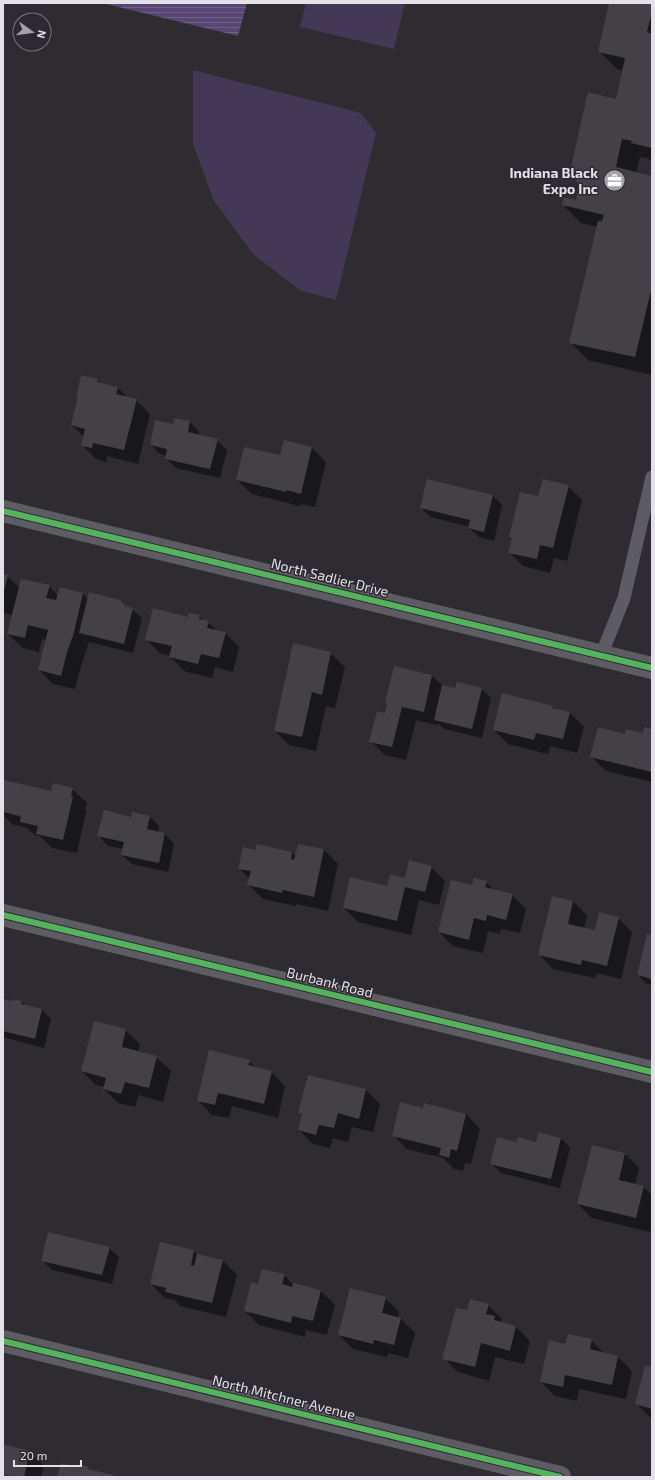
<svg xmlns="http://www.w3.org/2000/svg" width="655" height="1480" font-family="'Exo 2',sans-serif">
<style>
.grass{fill:#433855}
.water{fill:url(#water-rules)}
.shadow{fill:#0007;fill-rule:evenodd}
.building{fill:#434146}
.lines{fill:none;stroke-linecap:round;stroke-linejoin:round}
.lane{stroke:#5e5c63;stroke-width:13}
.street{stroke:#5e5c63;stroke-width:22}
.cycleway-casing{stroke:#2d2933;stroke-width:8}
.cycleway{stroke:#56b35d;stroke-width:6}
.labels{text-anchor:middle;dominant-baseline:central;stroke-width:3;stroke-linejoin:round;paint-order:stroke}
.poi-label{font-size:14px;font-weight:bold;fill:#e3e1e7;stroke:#2d2933;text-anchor:end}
.street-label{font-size:14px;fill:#e3e1e7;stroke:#2d2933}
</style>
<defs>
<pattern id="water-rules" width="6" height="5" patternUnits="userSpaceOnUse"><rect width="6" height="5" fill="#574673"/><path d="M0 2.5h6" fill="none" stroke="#6f6087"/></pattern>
</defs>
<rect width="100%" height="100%" fill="#2e2b31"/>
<!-- grass -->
<path class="grass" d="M306,3H405L394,49L300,27Z
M193,70L361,113L376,133L336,300L301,291L253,254L214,201L193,144Z"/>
<!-- water -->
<path class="water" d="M102,3H247L238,36Z"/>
<!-- shadow -->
<path class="shadow" d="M610,3H652V161L647,158L640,157L636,173L652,177V375L588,360L570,342L598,227L581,223L563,205L577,201L616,100L623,71L617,69L599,51Z
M97,380L102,384L118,388L128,398L136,400L150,414L138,464L107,456L106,462L96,459L82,445L84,437L72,425L78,398L77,396Z
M190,422L199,432V435L217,440L227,450L220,478L176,468L166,458L167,456L160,454L151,445Z
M285,441L312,448L326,462L315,507L301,504L300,506L252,494L237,480L281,456Z
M428,480L493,496L502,505L494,541L479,537L469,528L470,527L431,517L421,508Z
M568,486L582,500L567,561L554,558L550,573L523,566L509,552L512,539L510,537L539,497Z
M3,575L7,576L20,588L49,586L58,596L60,588L83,594L88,599L132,609L142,618L133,653L89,642L81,666L75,689L53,684L39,670L46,640L42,639L39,652L23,648L8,634L13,615L3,613Z
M199,616L204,621L208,622L217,631L225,633L239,647L233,672L215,667L212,678L184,671L170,656L160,653L146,639L189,618Z
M330,653L345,667L335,708L326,706L316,751L289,745L275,731Z
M432,676L442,685L456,689H481L491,698L482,738L444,729L438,723L437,725L416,720L406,760L385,755L371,741L385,714L388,704L386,702Z
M552,707L555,709L570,713L584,727L577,753L550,746L548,754L508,744L494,730Z
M652,730V782L606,771L592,757L626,735L643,734Z
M4,782L52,793L72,789L87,803L85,810L86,812L77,853L52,848L41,837L35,835L27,828L12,824L3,815V788ZM13,813L26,816L25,818L13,815Z
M150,817L159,826L158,833L165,834L174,844L168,872L132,864L122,855L124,849L108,846L99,836L131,818Z
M324,850L338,864L328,911L297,904L296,906L263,899L249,885L250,879L239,868L292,852L296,857Z
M431,867L445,881L439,905L419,900L411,935L358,922L344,908Z
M486,882L495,891L512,895L526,909L520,933L501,929L500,934L488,931L483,953L453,946L439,932L473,886Z
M573,901L587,916L584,928L596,931L618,918L632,932L621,979L596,973L595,978L553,969L539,954Z
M652,936V978L648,977V979L652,980V985L647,984L638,975Z
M3,1000L22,1002L25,1006L42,1010L51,1019L44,1048L3,1037Z
M125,1030L140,1044L138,1052L156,1057L171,1071L163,1102L139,1095L135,1107L118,1103L104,1089L105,1087L96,1085L82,1071Z
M249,1061L256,1068L271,1072L285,1086L278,1118L232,1106L229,1118L212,1115L198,1100Z
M366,1090L380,1104L373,1132L352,1127L348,1142L333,1138L330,1148L313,1144L299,1130L302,1116L300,1113Z
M423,1109L466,1114L480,1129L471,1164L465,1163L463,1171L454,1169L443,1158L407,1149L393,1135Z
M561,1138L570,1148L560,1188L501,1173L491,1163L517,1143H536Z
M592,1146L625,1154L639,1168L635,1185L644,1187L652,1195V1225L650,1232L592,1218L578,1204Z
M109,1248L119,1257L112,1284L52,1270L42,1260Z
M194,1251L198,1256L223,1261L237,1275L226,1317L180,1306L175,1300L165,1298L151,1284Z
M284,1275L293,1284L321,1291L335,1305L327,1335L306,1330L305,1337L259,1325L245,1311L252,1284L259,1286Z
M385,1298L399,1312L398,1319H401L415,1333L408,1358L388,1353L387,1357L353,1349L339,1335Z
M488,1305L502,1319L501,1323L516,1327L530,1341L524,1364L495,1357L489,1381L458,1372L444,1358L467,1312Z
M591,1340L605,1354L618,1357L632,1371L626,1399L579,1389L577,1401L555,1396L541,1382L566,1345Z
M652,1368V1419L637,1404Z
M3,1445L30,1452L44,1466L41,1477H3Z"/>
<!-- building -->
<path class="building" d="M609,3H652V12L647,32L652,34V148L631,143L632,141L622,139L616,167L652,176V287L635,357L569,343L598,221H602L604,215L562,205L564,197L576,200L579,185L570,172L588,92L616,99L625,58L598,52Z
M81,375L98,379L97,382L118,387L116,394L137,399L124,450L93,443L92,448L81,446L85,429L71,425L78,397H76Z
M174,418L190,421L188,432L218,439L210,469L165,459L167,449L150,445L155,420L173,424Z
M284,440L312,447L301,494L287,490L286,492L236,480L244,447L280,455Z
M427,479L493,495L484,532L468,528L470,520L420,508Z
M543,479L569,485L553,548L540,545L537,559L508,553L512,538L509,537L520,492L538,496Z
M3,574L8,575L4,591H3Z
M21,579L50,585L46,598L56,600L60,587L83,593L73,636L67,652L61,676L38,670L48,630L28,625L25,638L7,634Z
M89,592L120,600L125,606L133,608L124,644L79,633Z
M153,608L188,617L189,613L200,615L199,619L209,621L207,628L226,632L219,658L201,654L198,664L169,657L172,646L145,640Z
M293,643L331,652L322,695L312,692L302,737L274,731Z
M394,666L432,675L424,712L402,707L392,747L369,742L377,711L385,713L387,703H385Z
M457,682L482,688L472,729L434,720L442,685L455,688Z
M502,693L553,706L552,708L570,712L563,739L536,733L534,740L493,730Z
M598,727L625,734L626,729L643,733L644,727L652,729V772L590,757Z
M4,780L51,791L53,783L73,788L71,796L73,797L63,840L36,834L38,826L20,822L21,816L3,812Z
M104,810L131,817L132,812L150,816L147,829L165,833L159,863L121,855L124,842L97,836Z
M257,844L292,852L291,859L294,860L298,844L324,849L314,897L283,890L282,893L247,885L251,871L238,869L243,847L255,850Z
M409,860L432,866L425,892L405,887L397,921L343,908L350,877L387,886L390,874L405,878Z
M474,878L487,881L485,887L513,894L506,920L487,915L486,921L474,918L469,940L438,932L451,880L472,885Z
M552,896L573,901L568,924L595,930L599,912L619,917L607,966L582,960L581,965L538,955Z
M647,934L652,935V979L637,975Z
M3,999L13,1001V999L22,1001L21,1004L42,1009L35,1039L3,1031Z
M94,1021L126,1029L122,1047L157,1056L149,1088L125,1082L121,1094L103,1089L106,1078L81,1071Z
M209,1050L250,1060L248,1065L272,1071L264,1104L218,1093L215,1105L197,1101Z
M308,1075L366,1089L359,1119L338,1113L334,1128L319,1125L316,1135L298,1130L302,1114L298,1113Z
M400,1102L423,1108L424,1103L466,1114L457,1151L451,1149L449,1158L439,1155L441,1148L392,1136Z
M538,1132L561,1138L551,1179L490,1164L497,1137L516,1142L518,1137L536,1142Z
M592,1145L625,1153L619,1180L644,1186L636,1218L577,1204Z
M48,1232L110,1247L102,1275L41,1261Z
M160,1242L194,1250L191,1265L194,1266L197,1254L223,1260L212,1303L165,1292L166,1288L150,1284Z
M262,1269L285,1274L282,1284L292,1287L293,1283L321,1290L313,1321L292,1316L291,1323L244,1311L251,1282L258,1284Z
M350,1288L386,1297L382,1313L401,1318L394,1345L374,1340L373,1344L338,1335Z
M470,1299L489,1304L486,1314L495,1316L494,1320L516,1326L510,1351L481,1343L475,1367L442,1359L456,1308L467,1310Z
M568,1334L592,1339L590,1349L618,1356L612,1385L565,1375L563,1387L540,1382L549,1340L565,1344Z
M645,1365L652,1367V1409L635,1404Z
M3,1444L30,1451L24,1477H15L5,1475V1477H3Z
M61,1463L81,1468L82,1465L89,1467L88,1469L113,1475V1477H57Z"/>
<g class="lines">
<!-- lane -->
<path class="lane" d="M601,656L624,598L652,477"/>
<!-- street -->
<path class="street" d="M3,511L652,668
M3,915L652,1072
M3,1341L560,1477"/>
<defs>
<path id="cycleway" d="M3,511L652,668
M3,915L652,1072
M3,1341L560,1477"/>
</defs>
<!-- cycleway casing -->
<use href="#cycleway" class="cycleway-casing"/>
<!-- cycleway -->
<use href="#cycleway" class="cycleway"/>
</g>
<!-- icons -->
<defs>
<symbol id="office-disc" viewBox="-11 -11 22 22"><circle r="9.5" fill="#a4a1a7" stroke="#2d2933"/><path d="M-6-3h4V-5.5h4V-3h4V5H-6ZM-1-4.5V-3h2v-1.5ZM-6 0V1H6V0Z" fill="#fff"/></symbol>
</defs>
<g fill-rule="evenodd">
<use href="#office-disc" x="602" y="168" width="25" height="25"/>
</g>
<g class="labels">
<!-- poi labels -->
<g class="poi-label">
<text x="598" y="172">Indiana Black<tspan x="598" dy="16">Expo Inc</tspan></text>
</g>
<!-- street labels -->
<g class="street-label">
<text transform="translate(330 577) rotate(14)">North Sadlier Drive</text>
<text transform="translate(330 982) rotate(14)">Burbank Road</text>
<text transform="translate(284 1397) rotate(14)">North Mitchner Avenue</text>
</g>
</g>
<!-- border -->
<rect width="655" height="1480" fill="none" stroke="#e3e1e7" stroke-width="8"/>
<!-- north arrow -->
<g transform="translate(32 32) rotate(104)"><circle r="19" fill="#2d2933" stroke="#76737b"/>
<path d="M0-3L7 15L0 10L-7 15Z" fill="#a4a1a7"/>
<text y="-6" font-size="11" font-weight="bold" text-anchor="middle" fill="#e3e1e7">N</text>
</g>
<!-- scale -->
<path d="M14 1460v6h67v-6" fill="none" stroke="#e3e1e7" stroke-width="2"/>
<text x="20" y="1460" font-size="12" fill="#e3e1e7" stroke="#2d2933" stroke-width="3" paint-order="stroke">20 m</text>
</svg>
